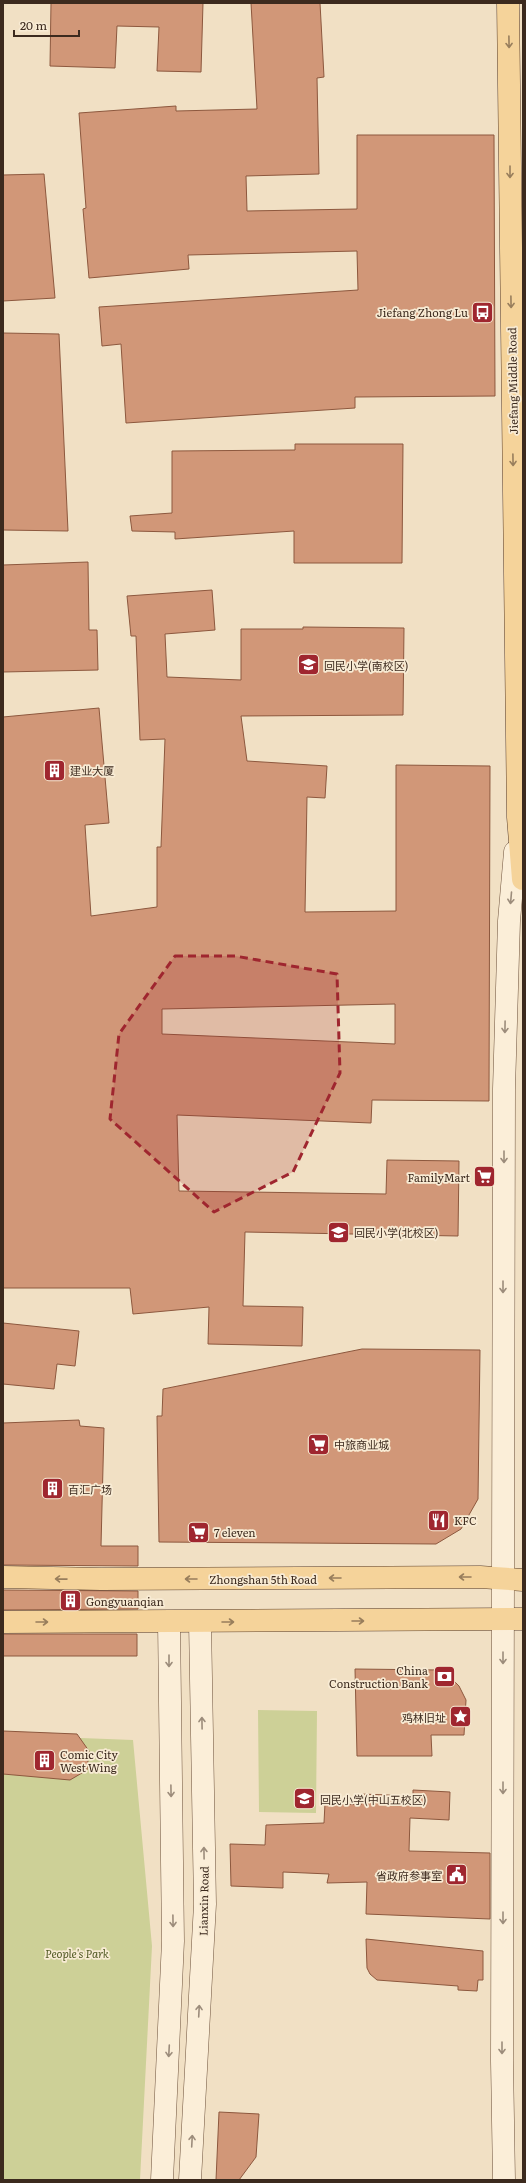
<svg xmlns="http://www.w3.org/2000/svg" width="526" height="2183" font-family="Literata,'Noto Sans SC',serif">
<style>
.green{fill:#cdd097}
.building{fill:#d19778;stroke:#8d583e;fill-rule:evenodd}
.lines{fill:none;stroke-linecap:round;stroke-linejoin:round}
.secondary-casing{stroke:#6e523c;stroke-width:23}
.primary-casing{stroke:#5a3f2e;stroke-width:23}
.secondary{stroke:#fbeed8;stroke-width:22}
.primary{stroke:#f5d39a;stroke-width:22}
.oneway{stroke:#987e5c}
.oneway2{stroke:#9c8c7b}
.marked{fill:#9f262f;fill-opacity:0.2;stroke:#9f262f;stroke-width:3;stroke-dasharray:8 5;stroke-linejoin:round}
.labels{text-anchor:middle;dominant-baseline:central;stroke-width:3.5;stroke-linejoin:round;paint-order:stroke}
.poi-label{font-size:11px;fill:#3c2a1e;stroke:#f8ebd4;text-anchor:start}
.street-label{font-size:11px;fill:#3c2a1e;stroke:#f8ebd4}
.park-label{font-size:11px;font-style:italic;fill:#505923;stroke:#f8ebd4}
</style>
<rect width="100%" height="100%" fill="#f1e0c4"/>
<!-- green -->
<path class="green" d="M258,1710L317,1711L316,1813L259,1812Z
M3,1735L133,1740L152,1946L140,2180H3Z"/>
<!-- building -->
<path class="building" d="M51,3H203L201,72L157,71L159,27L117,26L115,68L50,66Z
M251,3H320L324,77L317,78L319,174L246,176L247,211L357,209V135H494L495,396L355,397V408L126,423L121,344L102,346L99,307L358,290L357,251L188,255L189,269L89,278L83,209L86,208L79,113L176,106V111L257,109Z
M44,174L55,298L3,301V175Z
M3,333L59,334L68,531L3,530Z
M295,444H403L402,563H294V531L175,539V532L132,531L130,516L172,513V451L295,450Z
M88,562L89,630H97L98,670L3,672V565Z
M212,590L215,630L165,634L167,677L241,680V629H303V627L404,628L403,715L241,716L247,761L327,766L325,798L307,797L305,912L396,911V765L490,766L489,1101L372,1100L371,1123L177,1115L179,1191L386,1194L387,1160L459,1161L458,1236L245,1232L243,1306L303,1307L302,1346L208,1344L209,1307L133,1314L130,1288H3V717L99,708L109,823L85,825L91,916L157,907V847H161L165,739L140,740L136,636H131L127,596ZM395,1004V1044L162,1034V1009Z
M3,1323L79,1331L75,1366L57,1364L54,1389L3,1384Z
M362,1349L480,1350L478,1499L461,1529L436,1544L159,1542L157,1416H162L163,1389Z
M79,1420L80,1426L104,1428L101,1546H138V1566L3,1565V1423Z
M3,1590L138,1591V1609L3,1610Z
M3,1634H137V1656H3Z
M355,1669L439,1670L447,1674L459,1686L466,1700L464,1735H431L432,1756H357Z
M3,1731L77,1734L89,1751L87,1770L70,1780L3,1774Z
M413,1790L450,1792L449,1820L410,1818L409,1851L490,1853V1919L366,1914L367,1882L327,1883L329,1874L283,1872V1888L231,1886L230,1844L265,1845L266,1825L324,1823L325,1803L361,1805V1794L413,1796Z
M366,1939L483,1951V1980H478L477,1991L458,1990V1986L377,1980L370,1974L367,1968Z
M219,2112L259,2114L256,2157L239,2180H216Z"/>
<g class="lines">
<defs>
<path id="secondary" d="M162,2180L173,1941L169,1622
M190,2180L205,1904L200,1622
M504,2180L502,2061L504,1089L509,921L515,852"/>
<path id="primary" d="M508,3L518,817L523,879
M3,1577L101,1579L480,1577L523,1580
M3,1622L523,1619"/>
</defs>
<!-- secondary casing -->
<use href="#secondary" class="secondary-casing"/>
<!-- primary casing -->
<use href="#primary" class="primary-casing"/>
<!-- secondary -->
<use href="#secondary" class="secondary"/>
<!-- primary -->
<use href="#primary" class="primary"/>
</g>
<!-- one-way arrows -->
<defs><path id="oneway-shaft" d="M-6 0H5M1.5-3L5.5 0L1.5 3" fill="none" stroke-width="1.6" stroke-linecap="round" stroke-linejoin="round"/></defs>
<g class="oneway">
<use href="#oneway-shaft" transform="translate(509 42) rotate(89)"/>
<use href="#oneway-shaft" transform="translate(510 172) rotate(90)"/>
<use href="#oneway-shaft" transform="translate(511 302) rotate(89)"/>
<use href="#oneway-shaft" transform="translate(513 460) rotate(89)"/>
<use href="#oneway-shaft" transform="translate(465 1577) rotate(180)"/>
<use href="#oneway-shaft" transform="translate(335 1578) rotate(180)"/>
<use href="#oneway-shaft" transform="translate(61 1579) rotate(-179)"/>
<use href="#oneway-shaft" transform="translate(191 1579) rotate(180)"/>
<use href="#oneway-shaft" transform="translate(358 1621)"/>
<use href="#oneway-shaft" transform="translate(42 1622)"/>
<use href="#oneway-shaft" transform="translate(228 1622)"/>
</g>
<g class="oneway2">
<use href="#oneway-shaft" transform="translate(511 898) rotate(95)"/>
<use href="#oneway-shaft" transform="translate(505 1027) rotate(91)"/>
<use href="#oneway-shaft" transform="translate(504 1157) rotate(90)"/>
<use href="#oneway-shaft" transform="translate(503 1287) rotate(90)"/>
<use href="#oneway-shaft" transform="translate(503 1658) rotate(90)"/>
<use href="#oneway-shaft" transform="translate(169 1661) rotate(90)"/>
<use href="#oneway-shaft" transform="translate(202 1723) rotate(-91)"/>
<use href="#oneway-shaft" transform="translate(503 1788) rotate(90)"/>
<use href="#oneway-shaft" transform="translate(171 1791) rotate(89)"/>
<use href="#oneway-shaft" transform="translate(204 1853) rotate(-91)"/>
<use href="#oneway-shaft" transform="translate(503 1918) rotate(90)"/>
<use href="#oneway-shaft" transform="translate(173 1921) rotate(89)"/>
<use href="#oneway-shaft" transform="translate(199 2011) rotate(-87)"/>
<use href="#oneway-shaft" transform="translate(502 2048) rotate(90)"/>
<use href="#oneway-shaft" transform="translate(169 2051) rotate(93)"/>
<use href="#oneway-shaft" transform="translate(192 2141) rotate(-87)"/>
</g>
<!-- marked area -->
<path class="marked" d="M175,956H235L337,974L340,1073L293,1172L214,1212L110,1119L119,1034Z"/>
<!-- icons -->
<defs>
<symbol id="bus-square" viewBox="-11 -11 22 22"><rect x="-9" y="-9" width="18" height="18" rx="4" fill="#9f262f" stroke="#f8ebd4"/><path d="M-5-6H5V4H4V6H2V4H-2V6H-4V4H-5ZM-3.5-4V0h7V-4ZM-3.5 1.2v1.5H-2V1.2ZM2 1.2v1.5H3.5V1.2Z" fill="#fff"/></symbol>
<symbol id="school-square" viewBox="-11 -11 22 22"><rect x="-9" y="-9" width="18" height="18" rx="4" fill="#9f262f" stroke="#f8ebd4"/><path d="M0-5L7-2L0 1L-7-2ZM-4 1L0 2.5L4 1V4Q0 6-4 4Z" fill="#fff"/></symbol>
<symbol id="building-square" viewBox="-11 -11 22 22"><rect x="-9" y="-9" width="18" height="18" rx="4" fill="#9f262f" stroke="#f8ebd4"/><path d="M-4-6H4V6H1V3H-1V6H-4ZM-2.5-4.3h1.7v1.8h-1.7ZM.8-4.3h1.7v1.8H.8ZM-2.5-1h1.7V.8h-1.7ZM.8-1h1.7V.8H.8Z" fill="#fff"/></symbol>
<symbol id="supermarket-square" viewBox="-11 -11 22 22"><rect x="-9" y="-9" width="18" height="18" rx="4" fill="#9f262f" stroke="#f8ebd4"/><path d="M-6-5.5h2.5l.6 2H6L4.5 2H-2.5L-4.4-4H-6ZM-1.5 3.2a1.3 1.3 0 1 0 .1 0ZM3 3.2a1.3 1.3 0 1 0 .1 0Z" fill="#fff"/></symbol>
<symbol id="restaurant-square" viewBox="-11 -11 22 22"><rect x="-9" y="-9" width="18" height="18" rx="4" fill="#9f262f" stroke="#f8ebd4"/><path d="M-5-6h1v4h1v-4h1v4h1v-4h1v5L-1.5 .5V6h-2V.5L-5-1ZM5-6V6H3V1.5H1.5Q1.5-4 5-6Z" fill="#fff"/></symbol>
<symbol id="bank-square" viewBox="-11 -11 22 22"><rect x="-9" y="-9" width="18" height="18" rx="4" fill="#9f262f" stroke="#f8ebd4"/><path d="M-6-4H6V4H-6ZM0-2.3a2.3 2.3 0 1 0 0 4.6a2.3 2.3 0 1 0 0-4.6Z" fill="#fff"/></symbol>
<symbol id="sight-square" viewBox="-11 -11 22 22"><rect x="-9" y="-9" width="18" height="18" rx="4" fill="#9f262f" stroke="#f8ebd4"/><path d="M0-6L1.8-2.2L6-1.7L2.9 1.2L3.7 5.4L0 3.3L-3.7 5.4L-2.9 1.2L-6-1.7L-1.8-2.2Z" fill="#fff"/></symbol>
<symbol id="civic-square" viewBox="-11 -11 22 22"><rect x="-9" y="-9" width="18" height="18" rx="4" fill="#9f262f" stroke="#f8ebd4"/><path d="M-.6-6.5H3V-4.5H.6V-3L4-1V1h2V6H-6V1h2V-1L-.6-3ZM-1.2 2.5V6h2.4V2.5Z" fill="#fff"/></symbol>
</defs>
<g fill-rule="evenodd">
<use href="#bus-square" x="470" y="300" width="25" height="25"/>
<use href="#school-square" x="296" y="652" width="25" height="25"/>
<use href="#building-square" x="42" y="758" width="25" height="25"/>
<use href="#supermarket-square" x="472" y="1164" width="25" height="25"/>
<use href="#school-square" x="326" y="1220" width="25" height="25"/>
<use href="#supermarket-square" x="306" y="1432" width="25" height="25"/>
<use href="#building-square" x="40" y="1476" width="25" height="25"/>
<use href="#restaurant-square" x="426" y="1508" width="25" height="25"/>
<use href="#supermarket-square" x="186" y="1520" width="25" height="25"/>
<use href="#building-square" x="58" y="1588" width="25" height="25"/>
<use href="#bank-square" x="432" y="1664" width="25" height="25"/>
<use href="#sight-square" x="448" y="1704" width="25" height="25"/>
<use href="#building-square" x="32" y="1748" width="25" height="25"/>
<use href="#school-square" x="292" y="1786" width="25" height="25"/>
<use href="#civic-square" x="444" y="1862" width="25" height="25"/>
</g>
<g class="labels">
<!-- poi labels -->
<g class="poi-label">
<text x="468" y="312" text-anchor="end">Jiefang Zhong Lu</text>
<text x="324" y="665">回民小学(南校区)</text>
<text x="70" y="770">建业大厦</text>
<text x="470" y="1177" text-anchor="end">FamilyMart</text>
<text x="354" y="1232">回民小学(北校区)</text>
<text x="334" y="1444">中旅商业城</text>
<text x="68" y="1489">百汇广场</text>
<text x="454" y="1520">KFC</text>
<text x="214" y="1532">7 eleven</text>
<text x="86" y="1601">Gongyuanqian</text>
<text x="428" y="1670" text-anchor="end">China<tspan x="428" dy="13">Construction Bank</tspan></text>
<text x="446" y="1717" text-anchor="end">鸡林旧址</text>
<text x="60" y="1754">Comic City<tspan x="60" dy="13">West Wing</tspan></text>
<text x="320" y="1799">回民小学(中山五校区)</text>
<text x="442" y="1875" text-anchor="end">省政府参事室</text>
</g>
<!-- street labels -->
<g class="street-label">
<text transform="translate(512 381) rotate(-91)">Jiefang Middle Road</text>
<text x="263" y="1579">Zhongshan 5th Road</text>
<text transform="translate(203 1901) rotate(-89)">Lianxin Road</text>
</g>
<!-- park labels -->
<g class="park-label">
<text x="77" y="1953">People's Park</text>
</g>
</g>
<!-- border -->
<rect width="526" height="2183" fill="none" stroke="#3c2a1e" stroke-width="8"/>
<!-- scale -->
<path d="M14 30v6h65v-6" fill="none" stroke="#3c2a1e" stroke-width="2"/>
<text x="20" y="30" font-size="12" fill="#3c2a1e" stroke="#f8ebd4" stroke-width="3" paint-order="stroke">20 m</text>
</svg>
